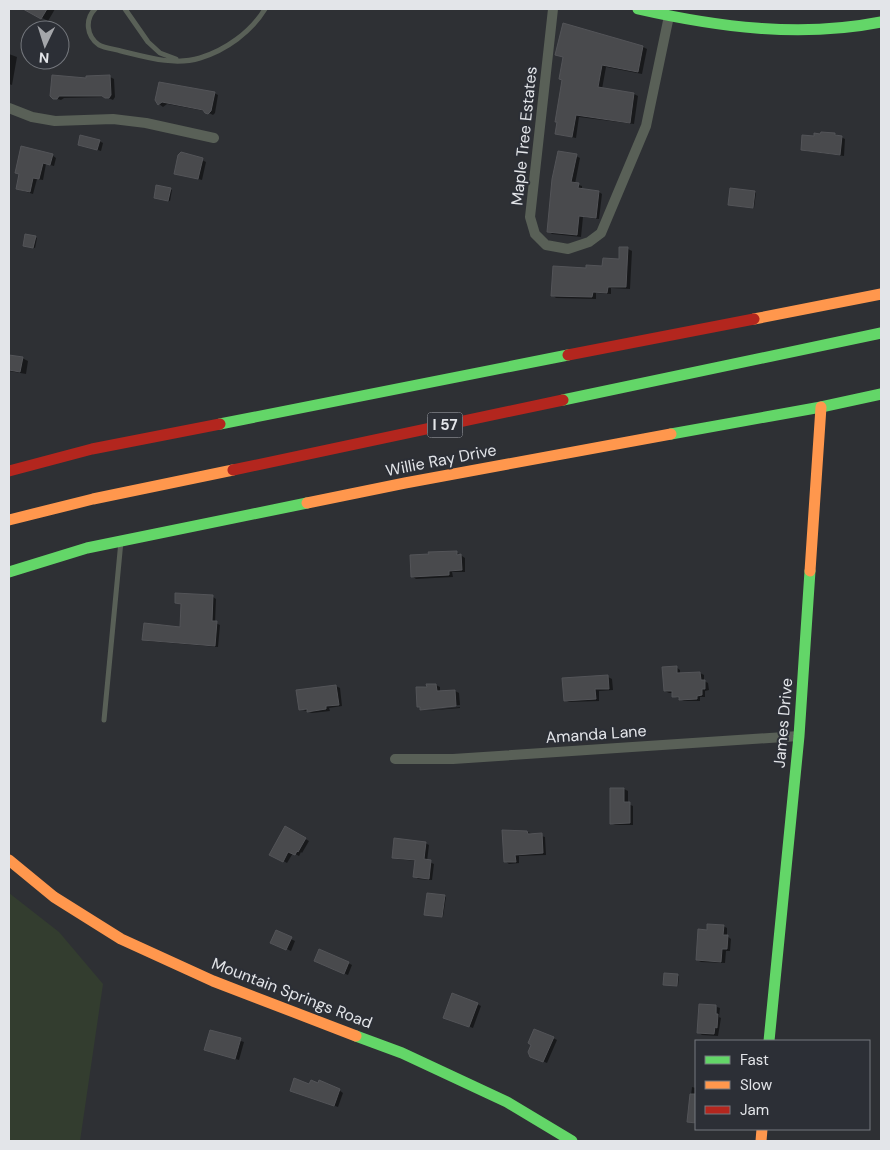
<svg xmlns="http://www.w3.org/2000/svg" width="890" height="1150" font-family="'DM Sans',sans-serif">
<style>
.green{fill:#333d2f}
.shadow{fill:#0007}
.building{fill:#494a4d;stroke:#535458}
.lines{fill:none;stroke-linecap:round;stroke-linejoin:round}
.lane{stroke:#596057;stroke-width:5}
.street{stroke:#596057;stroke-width:10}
.fast{stroke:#63d668;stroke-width:11}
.slow{stroke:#ff974d;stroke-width:11}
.jam{stroke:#b3261e;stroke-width:11}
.labels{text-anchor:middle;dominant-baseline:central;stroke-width:4;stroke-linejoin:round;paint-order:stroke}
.shield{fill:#2c2f36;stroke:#acaeb3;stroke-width:1}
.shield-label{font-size:15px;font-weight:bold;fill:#e3e5e9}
.street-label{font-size:16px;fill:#e3e5e9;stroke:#2c2f36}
</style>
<rect width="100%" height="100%" fill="#2e3034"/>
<!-- green -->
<path class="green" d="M9,893L59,932L103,984L80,1141H9Z"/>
<!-- shadow -->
<path class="shadow" d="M25,9H55L48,21Z
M25,45L30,46V57L23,55Z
M643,47L647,49L642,74L606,67L602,89L634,94L638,96L634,124L579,117L576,138L557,134L564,57L557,54Z
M9,54L17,57L12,85L9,84Z
M110,77L114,79L115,97L113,100L106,97L64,98L61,100L54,98L87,79Z
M214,93L218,95L215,113L213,115L205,111L167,104L163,107L159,104L156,99Z
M835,134L845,139L844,156L806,151L802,149L815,137Z
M99,141L103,143L101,151L79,144Z
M52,155L56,158L54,166L46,164L43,180L37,179L33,194L17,189L20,175Z
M576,156L580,158L575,184L582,186V190L599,192L602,194L599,219L583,217L581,237L552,234L548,231Z
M202,160L206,162L202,180L176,173Z
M170,189L172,190L170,201L156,198Z
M755,192L756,193L754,208L731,205Z
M35,237L37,238L35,248L25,246Z
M628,249L632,251L630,289L611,288V294L596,293V299L556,298L553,295L587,269L603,268L620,261Z
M9,356L22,358L28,361L26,374L9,371Z
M456,552L465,558V572H452L453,577L416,579L412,576L430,555Z
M213,597L216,599L215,623L220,625L218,647L147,641L143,639L181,629L182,605L176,603Z
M676,667L680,670V674L700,673L704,675V681L708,683L709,690L705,691V697H700V701H684L673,696V693H669L665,691Z
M608,677L612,679L613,690L599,691V701L569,702L565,700L564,679Z
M436,685L440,687V692L455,691L459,693L460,705L421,708L418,706L417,688Z
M336,686L340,688L342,706L329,708L330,711L312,713L300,709Z
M460,707V708L424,711Z
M624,789L628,791V804L633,806V825H615L611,823Z
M286,828L309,841L302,853L301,852L299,856L293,853L287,863L271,854Z
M527,832L545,837L546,855L519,856V863L509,864L505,861Z
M425,843L429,845L427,861L434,864L432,880L418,879L415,876L416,861L397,859L393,857Z
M444,896L446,897L443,917L426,915Z
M723,926L727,928V936L731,939L730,951H726L725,963L701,962L697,960L708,931Z
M276,932L295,941L291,951L276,944Z
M319,963H348L352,965L348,975Z
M678,976H679L678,986L664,984Z
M477,1004L481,1006L473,1028L448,1019Z
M717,1007L720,1008L719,1017L721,1018L718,1036L702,1035L699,1033L716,1021Z
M211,1031L244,1042L239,1060L205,1050Z
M553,1038L557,1040L547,1063L535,1058Z
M310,1085L339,1090L343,1093L338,1107L295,1092Z
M692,1087L696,1088V1124L688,1121Z"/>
<!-- building -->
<path class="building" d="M23,9H47L41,19Z
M563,23L643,46L638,72L602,65L598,87L634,93L630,123L576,115L572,137L555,134L557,122H555L562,80L559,79L563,57L555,55Z
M52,75L86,78V76L110,75L111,95L109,98H105L102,96H59L57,99H53L50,96Z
M159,82L215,92L211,111L208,114L205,113L203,110L162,102L158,105L155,100Z
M821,132L835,133V135L842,136L840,155L801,150L802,135L814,136V133L820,134Z
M80,135L100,140L97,150L78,145Z
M21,146L53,154L50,165L43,163L39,179L33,178L30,192L16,189L19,174L15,173Z
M558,151L577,154L571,182L579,183L578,188L599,191L596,218L579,216L577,235L547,232L552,179Z
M181,152L203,158L198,179L174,174L178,155Z
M156,185L171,188L168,201L154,198Z
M730,188L755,191L753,208L728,205Z
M25,234L36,236L33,248L23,246Z
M619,247H628L626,287H608L607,293L593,292L592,297L551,296L553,266L586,268V265L602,266L603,258L619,259Z
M9,355L23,357L20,372L9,370Z
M457,551V555L461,554L462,570L449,571V575L411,577L410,555L429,554L428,552Z
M175,593L213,595L212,621H217L215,646L142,640L144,623L180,627L181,604L175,603Z
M677,666V673L700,672L701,680H705V689H702V695L697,696V699L679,700V697H672V691H664L662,667Z
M608,675L609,689H595L596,699L564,701L562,678Z
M426,684H436L437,691L455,690L456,706L420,710V707H417L416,687H427Z
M336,685L339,705L326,706V709L307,712V709L299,710L296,690Z
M610,788H624V802H630V823L610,824Z
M285,826L306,838L298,852L297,851L295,855L288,852L283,862L269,855Z
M502,830L527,831L528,834L542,833L543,853L515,855L516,862H504Z
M394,838L426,842L424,859L431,860L429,879L413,877L415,860L392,858Z
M427,893L445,895L442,917L424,915Z
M707,924L724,925L723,935H728L727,949H722L721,962L696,960L698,929L707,930Z
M276,930L292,937L286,950L270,943Z
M319,949L349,962L344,974L314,961Z
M664,973L678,974L677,986L663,985Z
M452,993L478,1003L469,1027L443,1018Z
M699,1004L716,1005V1014H718L717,1028L715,1027L714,1034L697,1033Z
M534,1029L554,1037L543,1062L530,1057L528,1052L531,1045L528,1043Z
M210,1030L241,1038L235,1059L204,1050Z
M294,1078L309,1084L311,1080L318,1083L319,1080L340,1089L334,1106L290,1091Z
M690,1094H696V1123L687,1122Z"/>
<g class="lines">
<!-- lane -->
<path class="lane" d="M95,9C85,19 86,36 99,45C105,48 114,49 121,51C146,57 174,66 200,58C226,50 251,32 265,9
M125,9L148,42L160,53L176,59
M104,720L121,541"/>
<!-- street -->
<path class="street" d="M553,9L530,217L535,234L546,245L568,249L589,242L601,233L646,126L669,16
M9,108L32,117L55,121L113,119L146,123L214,138
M395,759H453L799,736"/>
<!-- fast -->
<path class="fast" d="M638,9C717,27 800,38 881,22
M563,400L881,333
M220,424L568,355
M671,434L821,407L881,394
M9,572L87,548L307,503
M356,1036L402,1053L507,1102L572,1141
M769,1041L799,736L810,571"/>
<!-- slow -->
<path class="slow" d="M754,319L881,294
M307,503L405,483L671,434
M9,520L93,499L233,470
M810,571L821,407
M9,860L54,897L121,939L213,981L356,1036
M761,1141L762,1129"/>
<!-- jam -->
<path class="jam" d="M568,355L754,319
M233,470L563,400
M9,471L92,449L220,424"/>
</g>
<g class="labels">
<!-- shield labels -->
<rect class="shield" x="427.5" y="412.5" width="35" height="25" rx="4"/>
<g class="shield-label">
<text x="445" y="425">I 57</text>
</g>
<!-- street labels -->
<g class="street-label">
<text transform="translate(524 136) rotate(-84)">Maple Tree Estates</text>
<text transform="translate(441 460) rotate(-11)">Willie Ray Drive</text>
<text transform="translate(783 723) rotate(-85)">James Drive</text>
<text transform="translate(596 734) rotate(-4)">Amanda Lane</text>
<text transform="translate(292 993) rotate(21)">Mountain Springs Road</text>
</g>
</g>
<!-- border -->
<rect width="890" height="1150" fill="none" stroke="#e3e5e9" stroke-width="20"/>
<!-- legend -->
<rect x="695" y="1040" width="175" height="90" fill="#2c2f36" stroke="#75787e"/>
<rect x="705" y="1056" width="25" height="8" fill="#63d668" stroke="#75787e"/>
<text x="740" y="1065" font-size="15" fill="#e3e5e9">Fast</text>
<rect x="705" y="1081" width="25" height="8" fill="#ff974d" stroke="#75787e"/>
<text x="740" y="1090" font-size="15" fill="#e3e5e9">Slow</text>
<rect x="705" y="1106" width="25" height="8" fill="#b3261e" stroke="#75787e"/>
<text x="740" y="1115" font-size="15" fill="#e3e5e9">Jam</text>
<!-- north arrow -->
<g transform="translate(45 45) rotate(184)"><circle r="24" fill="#2c2f36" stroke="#75787e"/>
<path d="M0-4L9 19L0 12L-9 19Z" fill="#a4a6aa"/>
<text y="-8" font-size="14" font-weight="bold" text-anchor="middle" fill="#e3e5e9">N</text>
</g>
</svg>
